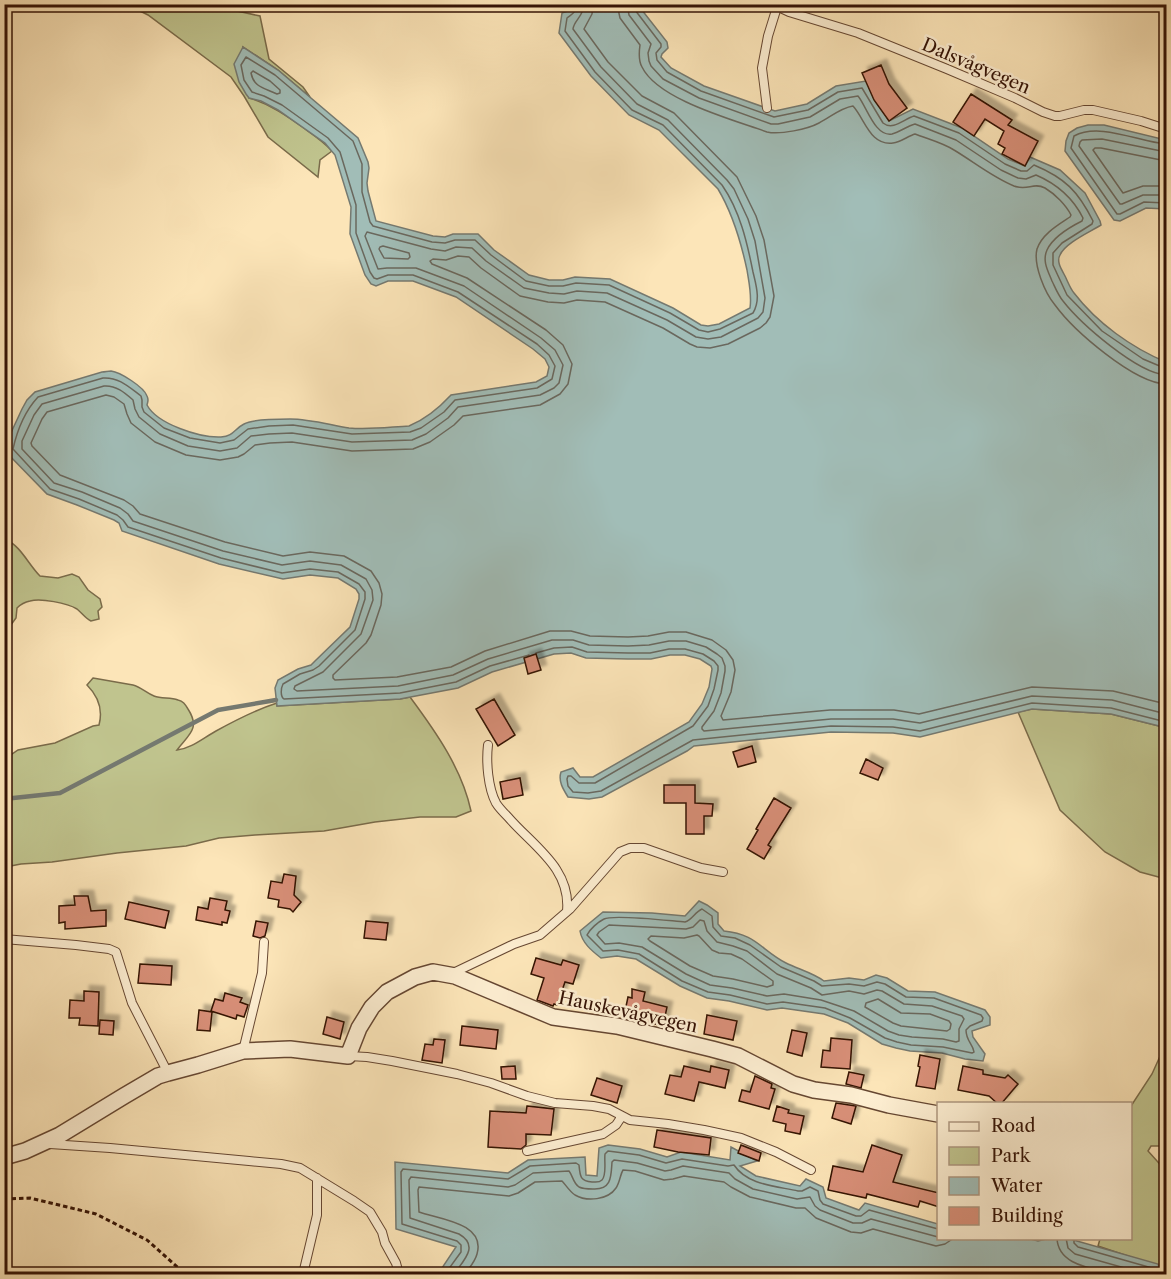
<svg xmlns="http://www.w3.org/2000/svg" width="1171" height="1279" font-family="'Libre Caslon Text',serif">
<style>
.green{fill:#c0c48e;stroke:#7a6b4a;stroke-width:1.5}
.water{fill:#a1bdb7;stroke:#757970;stroke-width:1.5}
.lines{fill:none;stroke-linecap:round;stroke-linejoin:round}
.shore{stroke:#6a685e;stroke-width:1.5}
.stream{stroke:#757970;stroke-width:4.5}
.building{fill:#d88f78;stroke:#341205;stroke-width:1.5;filter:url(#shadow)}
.lane-casing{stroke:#664732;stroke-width:10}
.street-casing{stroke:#664732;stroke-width:18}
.path{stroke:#341205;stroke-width:3;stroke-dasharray:4.5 3;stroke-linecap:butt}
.lane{stroke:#fdeed1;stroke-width:8}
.street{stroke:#fdeed1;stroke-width:15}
.labels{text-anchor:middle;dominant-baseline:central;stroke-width:5;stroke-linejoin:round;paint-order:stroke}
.street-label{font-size:18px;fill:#341205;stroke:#fdeed1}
</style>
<defs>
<filter id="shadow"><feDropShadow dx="5.5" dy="-5.5" stdDeviation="1.5" flood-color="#0004"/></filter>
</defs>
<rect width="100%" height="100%" fill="#fce5b8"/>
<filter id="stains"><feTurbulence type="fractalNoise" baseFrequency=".00333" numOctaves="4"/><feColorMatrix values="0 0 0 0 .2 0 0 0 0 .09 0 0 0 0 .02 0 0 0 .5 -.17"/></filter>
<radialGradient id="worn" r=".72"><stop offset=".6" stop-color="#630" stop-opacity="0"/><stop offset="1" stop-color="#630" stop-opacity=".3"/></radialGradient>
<!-- green -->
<path class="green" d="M128,5H210L260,16L269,59L303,87L310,97L278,70L243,47L249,98C270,104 287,116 305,129C315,136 324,142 332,151L320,160L318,177L268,137L244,96L231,77L148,15Z
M5,539C21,546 28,564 40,576L58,578L72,574L79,577L88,590L100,599L102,607L98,611L99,619L91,621C85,618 82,613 77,609C67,603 41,598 30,601C25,602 21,604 17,608L16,618L8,629L5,627Z
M93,678L133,685C141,687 146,693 154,696C162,699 170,697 178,700C183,701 185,704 188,709C201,729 188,735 177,750C192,748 203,738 216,731C236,720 255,710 277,703V706L400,699L410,697C436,732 462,769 471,811L456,817H420L375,822L324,831L255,835L219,838L186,846L117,853L52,862L21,864L5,867V759L18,750L55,743L93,726L99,725C103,710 98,696 87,685Z
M1032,709L1111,714L1163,727L1166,729V879L1140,872L1105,852L1060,810L1018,712Z
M1166,1043V1146H1151L1148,1151L1166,1171V1269L1098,1246L1100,1239L1130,1238L1131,1106L1152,1074Z"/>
<!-- water -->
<path class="water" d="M571,5H638L667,42L668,48L662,54L661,57L671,68L704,86L775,111L807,104L836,86L866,81L889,121L913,109L962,128L1008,159L1025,166L1030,157L1060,170L1085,193L1100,221L1101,225C1090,232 1065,243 1060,255C1056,262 1062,270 1065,276C1068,282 1070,288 1074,293C1097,323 1132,348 1166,362V729L1163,727L1111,714L1032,709L920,737L893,733L831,732L694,746L687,751L602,797L589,799L568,797C563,789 558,781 561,772L573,768L580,777H593L689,722L702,704L709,687L712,669L711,666L700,659L685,655H670L651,659H628L586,658L571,653L554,654L492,672L458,688L400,699L277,706L275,688L278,680L298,669L311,665L315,661L350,627L359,599V594L356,589L338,578L310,575L283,579L219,564L122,531L119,523L114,520L77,505L47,494L6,452L9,437L22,409L27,400L35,392L102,372C105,372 108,371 111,371C120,372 144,387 147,396C149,400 148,401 147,405C157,424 200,438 221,437C234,436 234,429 244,424C252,419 280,419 290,419C310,419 330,425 349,428C369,430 390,427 409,426C426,419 439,408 451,395L536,382L547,376L549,367L545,359L533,349L456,297L413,281H388L376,286L371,284L365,275L350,234L351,207L335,155L325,143L278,110L261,101L249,98L246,94L239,82L234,64L243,47L278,70L358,138L368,162L369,168L367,183L368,191L376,221L433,236L445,237L453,234H478L494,250L529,275L549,280H563L575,277L610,279L673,308L701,325L708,326L719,324L750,308C752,295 749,283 747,270C741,242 733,214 718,189L659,130L629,115L591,76L559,33L562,13L568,11Z
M1088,125H1104L1166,140V209L1146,208L1120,221L1114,220L1065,151L1066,141L1069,133L1077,128Z
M699,901L707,905L718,913V924L724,931C756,934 761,950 786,963C798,969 813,973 824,981L849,978L864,980L876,975L887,978L908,991L935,992L985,1010L990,1017V1025L972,1031L973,1037L985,1054L983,1061L965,1059L942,1053L910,1051L896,1048L882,1044L848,1023L824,1014L782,1008L767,1010L729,1001L707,998L680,986L636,959L617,956L601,958C592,951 582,943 580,931L603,912L652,913L685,916Z
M608,1145L640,1149L667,1157L681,1152L730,1160L731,1147L757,1161L740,1166L756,1176L800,1186L806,1179L823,1187L826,1198L859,1210L865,1203L938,1224V1238H1027L1038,1241L1046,1239H1070L1158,1264L1159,1267L1166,1269V1274H438L456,1247L396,1229L395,1162L508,1173L528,1160L585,1157L586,1175L597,1176L599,1148Z"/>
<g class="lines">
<!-- shore -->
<path class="shore" d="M584,4C584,16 574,20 573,29L601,67L637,104L668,120L727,180L734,189L748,219L755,241L765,298L763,312L758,318L721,337L708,339L696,337L667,320L607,293L577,291L564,294L549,293L524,288L486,261L472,248L456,247L445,251L431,249L367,232L365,236L378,269L387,268H416L464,286L541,338L555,350L563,365L559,383L554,388L540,395L458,407L448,418L426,434L412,440L352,442L292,433L269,434L251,436L237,448L220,451L188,446L160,434L139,417L135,409L133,400C125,393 116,385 104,386L42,404L34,415L22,441V449L54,483L82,492L120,508L128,514L133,521L223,551L282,565L310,561L341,565L366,579L372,590L373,600L361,634L323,672L295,686L294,689L297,691L398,686L453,675L488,659L552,640H573L589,645L628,646L649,645L669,641H686L706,647L717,654L722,658L725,666V671L721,693L714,711L702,727V729L704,731L831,719H893L920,723L1032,696L1112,700L1166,714
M593,4L592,14L584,29L608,62L642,96L674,113L737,177L756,216L764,240L774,296L770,317L766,323L760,328L728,344L710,348L697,347L690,344L663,328L605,302L577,300L564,303L548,302L520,296L481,268L469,257L458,256L446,260L433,259L430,261L432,264L467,278L546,330L563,345L572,364L568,384L560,394L540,405L463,416L454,425L430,442L413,449L352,451L292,442L270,443L255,445L244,454L238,457L220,460L186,455L155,442L131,423L127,414L124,404L114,397L106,395L47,412L42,419L31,443L32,446L60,475L124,500L133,506L140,514L225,542L283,556L310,552L344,556L371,571L379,583L382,594L381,605L371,635L366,643L333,675V678L335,680L397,677L451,667L485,651L550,631H571L590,636L628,637L648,636L669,632H686L712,640L726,650L733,660L735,670L731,692L721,716L723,720L830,710H894L919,714L1032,687L1113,691L1166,704
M617,4L620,18L640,45C639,52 638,60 642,67C658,100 734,120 767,132C780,135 808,129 819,123C831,117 840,108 853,106C865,119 870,146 893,143C901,142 908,136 915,134C928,139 943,143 954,150C974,162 992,177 1014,186C1028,191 1033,182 1045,188C1055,194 1066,205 1071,215L1070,217C1058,225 1042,234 1037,249C1033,265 1045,293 1055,305C1074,331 1134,383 1166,384
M627,4L629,15L651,44L648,53L649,61L651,66L663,79L699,98L771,124H778L810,117L840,99L858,96C867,107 875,137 892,134C900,132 907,126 915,124L956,140L1001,170L1018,178L1026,179L1036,175C1057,184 1073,198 1083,218L1082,221C1070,227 1053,237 1047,250C1042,261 1048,271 1052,281C1055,287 1058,295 1063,301C1081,324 1137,373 1166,375
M634,4L635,10L661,44V47L656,53L657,60L667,72L701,91L774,117L808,110L838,92L862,88L883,123C893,131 904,119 914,116L959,133L1005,164L1021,171H1027L1034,165C1065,178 1078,191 1093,221L1092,224L1062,243L1053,253V265L1067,295L1102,331L1143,359L1162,367H1166
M253,71L270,81L280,90V93L277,94C265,88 254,88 251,73Z
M1166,144C1139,142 1100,122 1074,136L1071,148L1117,214H1120L1144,202L1166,203
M1166,152L1102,139L1082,140L1080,142L1079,146L1120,204H1122L1143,195H1166
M1166,161L1101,148H1095L1093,150L1123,193L1143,186H1166
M383,246L409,253L410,257L408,259L384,258L379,249L380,247Z
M536,653L554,648L572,647L587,652L628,653H650L669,649H685L703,654L714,661L718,666V670L714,689L708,706L693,726L595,783H579L571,776H568L567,779L568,786L573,792L588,793L601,791L693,740L831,726L893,727L920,731L1032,703L1111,708L1166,722
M529,655L490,666L456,682L400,693L284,699C280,696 281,688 283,684L300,674L313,670L319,666L355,630L365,599V592L359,584L338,572L310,569L282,573L221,558L128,527L123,520L117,515L79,499L50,489L13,449C17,431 25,411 38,397L103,378C119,377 129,387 141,396L142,400V407L144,412L164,428L190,438L220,443L234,440L248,429L269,426L293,425L352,434L410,432L421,428L444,412L455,400L537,388L552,379L555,366L549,355L537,344L458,292L413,275H388L377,279L374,278L370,272L356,233V205L340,152L328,138L282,105L264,96L252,92L244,80L241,65L246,57L275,75L353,141L362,164V192L370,222L373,226L432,242L445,243L455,240H475L491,255L526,281L549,286H563L576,283L609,285L670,313L699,330L708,332L720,329L753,313C761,300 756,285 753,272C747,242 740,211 722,185L663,125L632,110L595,72L565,31L567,18C572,14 577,12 577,4
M702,909L712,916L713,927L721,936L735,938L750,945L781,967L814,981L822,986L849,984L864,986L877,982L885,984L906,997L934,998L981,1015L983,1018L982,1021L970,1026L966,1030C966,1041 973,1044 974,1052L972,1053L943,1047L911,1045L897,1042L885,1038L850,1018L825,1008L783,1002L767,1004L730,995L708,992L682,981L639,954L618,950L603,951L587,935C590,929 598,922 604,919C613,914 671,921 685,922C692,920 695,912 702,909Z
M700,920L704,921L707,931L717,942L733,946L747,951L777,974L811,988L822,995L849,991L864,994L877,990L882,991L904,1004L932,1006L962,1016L964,1019L959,1029V1041L956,1042L943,1039L912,1037L899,1035L888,1031L854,1011L821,1000L784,994L767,996L732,988L710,985L686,974L642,947L619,943L605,944L597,935L599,932L609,925L686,929L693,927Z
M697,935L699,936L712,950L719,953L731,954L742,959L773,981V985L767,987L733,979L713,976L690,966L650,941L648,939L651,936L684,938Z
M878,999L901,1013L930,1014L949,1021L951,1024L950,1029L947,1031L901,1026L893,1023L865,1007L866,1003Z
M1057,1238C1058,1266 1093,1268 1114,1274
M1066,1238L1068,1248L1075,1254L1146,1274
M1074,1238V1243L1078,1247L1152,1268L1157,1272L1164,1274
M445,1274L461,1252V1245L457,1241L402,1224L401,1172L403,1169L508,1179L530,1166L576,1163L579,1165C580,1176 580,1181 592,1182C596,1182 599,1183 602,1180C607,1175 604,1161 605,1154L608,1151L639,1155L666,1163L682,1159L728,1166L734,1165C747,1185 776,1186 798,1191H802L810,1187L818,1191L820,1200L823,1204L856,1216H861L869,1210L938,1229
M454,1274C463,1261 480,1246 459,1234L410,1218L409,1180L411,1177L508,1187L515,1185L533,1173L569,1171C573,1176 573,1183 579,1187C583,1189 588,1189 593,1189C612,1190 611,1176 612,1162L614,1160L637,1163L665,1171L671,1170L683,1166L729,1173L735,1179L753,1189L797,1199L810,1197L815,1206L820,1210L853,1223H862L871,1219L938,1237
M465,1274C469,1268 475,1262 477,1254C486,1223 439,1219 419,1212L418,1190L419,1187L509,1196L518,1193L535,1182L562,1181C566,1185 569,1191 575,1195C587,1202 608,1200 616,1188C620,1182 620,1175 623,1170L635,1171L664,1180L673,1179L684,1176L724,1182L731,1187L750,1197L796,1208H805L816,1218L851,1232L861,1233L873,1229L936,1246L945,1244L954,1238"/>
<!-- stream -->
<path class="stream" d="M4,799L60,793L218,710L276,700"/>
</g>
<!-- building -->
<path class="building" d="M881,65L889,84L907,108L889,121L874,100L862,73Z
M971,94L1012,120L1008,125L1038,141L1025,166L1002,154L1005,148L998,144L1004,131L985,119L974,136L953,122Z
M536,654L541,670L528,674L524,658Z
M494,699L515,735L498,746L476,709Z
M752,746L756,762L738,767L733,752Z
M866,759L883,768L878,780L860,773Z
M520,778L523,795L503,799L500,782Z
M664,785H695V803L713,804L712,816H704V834H686V803H664Z
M774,798L791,808L768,845L771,847L764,859L747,849L758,830L756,829Z
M284,874L296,876L294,895L301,902L293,912L290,909L278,907L279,900L268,898L271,881L282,883Z
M74,896H88L91,911L106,910V926L65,929V922L59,923V906L75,905Z
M210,898L227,901L225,910L230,911L227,923L222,922V925L196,920L198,907L208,909Z
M129,902L169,911L165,928L125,919Z
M256,921L268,923L265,936L260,938L253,936Z
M366,921L388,923L386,940L364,938Z
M536,958L561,965L563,960L579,965L573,984L565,982L557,1005L554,1004L553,1006L537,1000L544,978L531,974Z
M140,964L172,966L171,985L138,983Z
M632,989L645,992L643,1001L667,1007L663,1026L640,1020L639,1021L634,1020V1018L624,1016L628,997L632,998Z
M84,991L99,992L98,1026L79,1025L80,1018H69L70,1000L84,1001Z
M225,993L242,998L240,1002L248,1005L244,1017L237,1015L236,1019L211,1011L215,999L223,1001Z
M199,1010L212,1012L210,1031L197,1030Z
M707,1015L737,1021L733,1040L704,1034Z
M327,1017L344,1022L340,1039L323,1034Z
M100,1020L114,1021L113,1035L99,1034Z
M462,1026L498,1030L496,1049L460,1045Z
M792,1030L807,1033L802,1056L787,1052Z
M831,1038L852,1040L850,1069L821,1067L823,1050L830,1051Z
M434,1039L445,1040L442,1063L422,1060L425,1044L433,1045Z
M920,1055L940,1059L935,1089L916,1086L920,1067L918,1066Z
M515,1066L516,1079H502L501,1067Z
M684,1066L710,1072L711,1066L729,1070L725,1088L699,1082L694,1101L665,1094L670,1075L681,1077Z
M963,1066L983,1070V1074L1005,1078L1008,1075L1018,1084L1001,1104H998L989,1096L958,1090Z
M849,1072L864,1075L861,1088L846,1084Z
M755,1076L772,1084L771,1088L775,1089L769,1109L739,1101L742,1090L750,1092Z
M597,1078L622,1086L617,1103L591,1095Z
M836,1103L856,1106L851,1124L832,1118Z
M527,1106L554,1109L551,1135L526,1134V1145L521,1149L488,1147L490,1111L526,1113Z
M777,1106L789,1110L788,1113L804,1116L800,1134L785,1131L786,1124L773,1121Z
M657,1130L711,1138L709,1155L678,1152L654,1147Z
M741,1145L761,1153L759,1161L738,1153Z
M872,1145L902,1155L893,1182L939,1193V1207L920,1201L918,1207L867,1194L866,1198L828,1190L833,1166L863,1172Z"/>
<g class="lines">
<defs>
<path id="lane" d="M772,4L789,12L858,33L947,69L1015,98L1043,112L1055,116H1060L1084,110H1093L1141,121L1166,129
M767,108L762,68L768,36L777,7
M488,745C486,762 488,788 496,803C499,808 504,813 508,817C533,846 571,868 567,911
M4,939L76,945L109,949L116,952L132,1003L168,1073
M451,974L514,944L540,935L570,909L620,852L630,848H644L701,868L723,872
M243,1051L262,973L264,942
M348,1056L367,1057L392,1061L457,1074L491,1083L527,1096L555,1103L593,1106L609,1109L630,1120L668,1124L704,1130L741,1138L776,1152L811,1170
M50,1144L110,1148L249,1161L281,1164L300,1168L354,1201L370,1212L382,1232L385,1243L396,1263L399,1274
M527,1151L603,1134L616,1125L620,1119V1115
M303,1274L317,1215V1178"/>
<path id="street" d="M4,1157L25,1151L60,1135L124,1096L158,1076L168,1073L198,1065L243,1051L290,1049L348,1056L359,1028L372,1007L387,992L415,977L433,972L455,976L553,1017L617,1026L712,1049L738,1056L793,1084L814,1090L851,1095L889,1105L938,1114"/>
</defs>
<!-- lane casing -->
<use href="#lane" class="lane-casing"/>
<!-- street casing -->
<use href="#street" class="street-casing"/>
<!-- path -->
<path class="path" d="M4,1199L30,1198L96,1214L147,1240L185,1274"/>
<!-- lane -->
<use href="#lane" class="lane"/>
<!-- street -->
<use href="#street" class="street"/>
</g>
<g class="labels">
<!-- street labels -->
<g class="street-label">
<text transform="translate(976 66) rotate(23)">Dalsvågvegen</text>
<text transform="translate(628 1012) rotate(12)">Hauskevågvegen</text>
</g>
</g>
<!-- margin -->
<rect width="1171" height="1279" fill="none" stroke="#fce5b8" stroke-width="24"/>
<rect x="6" y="6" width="1159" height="1267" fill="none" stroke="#341205" stroke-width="3"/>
<rect x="12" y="12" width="1147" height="1255" fill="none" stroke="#341205" stroke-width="1.5"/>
<!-- legend -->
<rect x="937" y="1102" width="195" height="138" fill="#fdeed1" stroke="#ad967f" stroke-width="1.5"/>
<rect x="949" y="1122" width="30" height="9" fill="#fdeed1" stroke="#ad967f" stroke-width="1.5"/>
<text x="991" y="1132" font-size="18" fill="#341205">Road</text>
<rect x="949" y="1147" width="30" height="18" fill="#c0c48e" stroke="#ad967f" stroke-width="1.5"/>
<text x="991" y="1162" font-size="18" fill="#341205">Park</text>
<rect x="949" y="1177" width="30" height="18" fill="#a1bdb7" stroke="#ad967f" stroke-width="1.5"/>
<text x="991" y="1192" font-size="18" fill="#341205">Water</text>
<rect x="949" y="1207" width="30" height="18" fill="#d88f78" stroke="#ad967f" stroke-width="1.5"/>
<text x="991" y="1222" font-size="18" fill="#341205">Building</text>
<rect width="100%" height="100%" filter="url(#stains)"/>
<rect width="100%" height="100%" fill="url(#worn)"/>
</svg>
